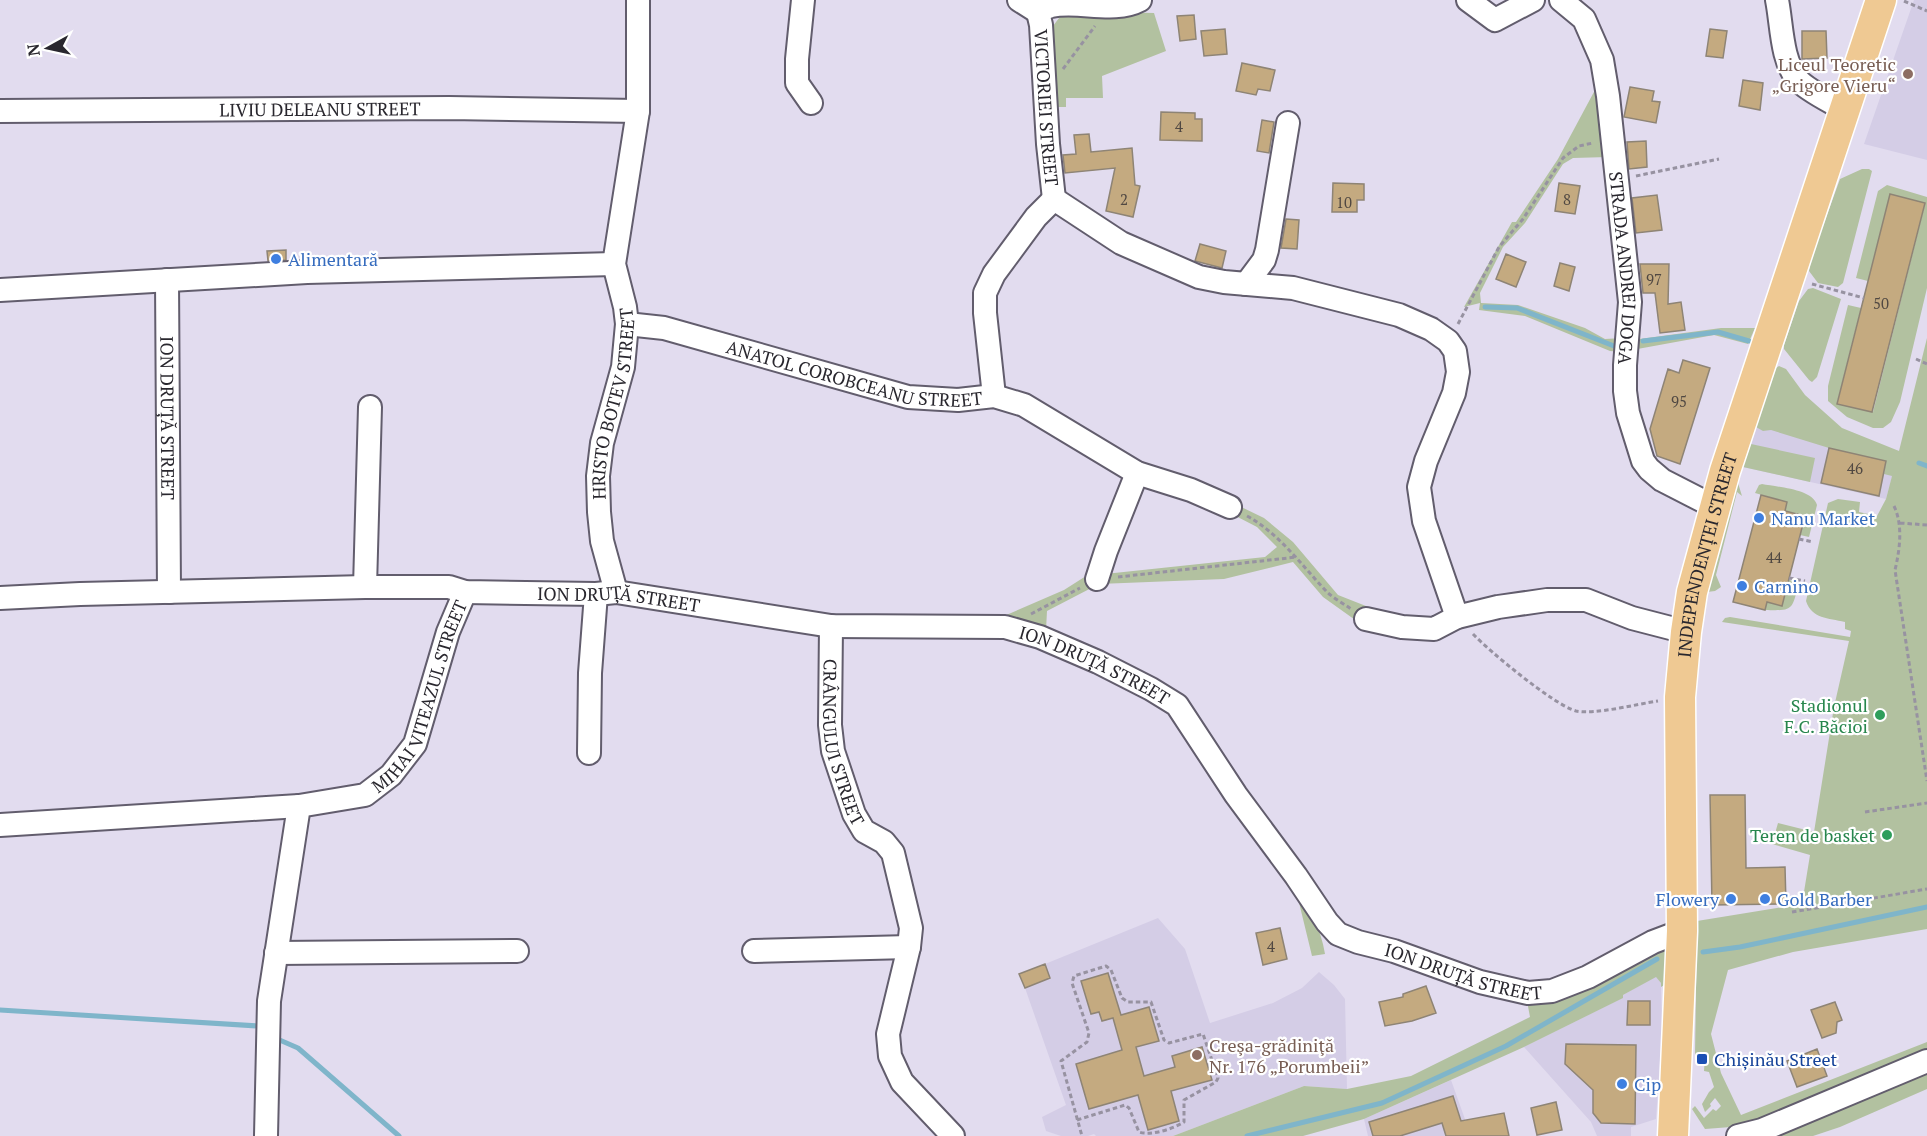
<svg xmlns="http://www.w3.org/2000/svg" width="1927" height="1136" font-family="'PT Serif',serif">
<style>
.built{fill:#d4cde6}
.green{fill:#b2c1a0}
.lines{fill:none;stroke-linecap:round;stroke-linejoin:round}
.stream{stroke:#7fb5ca;stroke-width:5}
.building{fill:#c4aa80;stroke:#8e8475;stroke-width:1.5}
.minor-casing{stroke:#625d6d;stroke-width:26}
.major-casing{stroke:#fff;stroke-width:33}
.path{stroke:#9792a1;stroke-width:3;stroke-dasharray:4.5 3;stroke-linecap:butt}
.minor{stroke:#fff;stroke-width:22}
.major{stroke:#efc993;stroke-width:30}
.education-dot{fill:#8d6e63;stroke:#fff;stroke-width:2}
.shop-dot{fill:#3f7fe0;stroke:#fff;stroke-width:2}
.leisure-dot{fill:#2e9e5b;stroke:#fff;stroke-width:2}
.transit-dot{fill:#1a4fb4;stroke:#fff;stroke-width:2}
.labels{text-anchor:middle;dominant-baseline:central;stroke-width:4.5;stroke-linejoin:round;paint-order:stroke}
.number-label{font-size:15px;fill:#504842}
.education-label{font-size:18px;fill:#785e54;stroke:#fff;text-anchor:end}
.street-label{font-size:18px;fill:#29272e;stroke:#fff}
.shop-label{font-size:18px;fill:#366cbe;stroke:#fff;text-anchor:start}
.leisure-label{font-size:18px;fill:#27864d;stroke:#fff;text-anchor:end}
.transit-label{font-size:18px;fill:#164399;stroke:#fff;text-anchor:start}
</style>
<rect width="100%" height="100%" fill="#e2dcef"/>
<!-- built -->
<path class="built" d="M1914,0H1927V160L1864,144Z
M1760,416L1899,451L1886,499L1743,467Z
M1158,918L1185,949L1210,1023L1273,1003L1302,988L1319,972L1334,985L1345,999L1347,1089L1304,1086L1173,1136H1096L1094,1134L1088,1136H1061L1046,1131L1042,1117L1066,1105L1025,988L1045,964Z
M1656,976L1661,983L1662,1031L1656,1119L1631,1127V1136H1597L1591,1122L1524,1047L1622,998L1623,995Z
M1451,1080L1471,1136H1368L1364,1119Z"/>
<!-- green -->
<path class="green" d="M1076,11L1154,13L1166,51L1102,76L1103,98H1066V107H1054L1048,59L1053,26L1062,14Z
M1594,65L1608,157L1573,158L1563,164L1525,223L1503,247L1480,293L1481,303L1518,305L1585,328L1605,339L1623,338L1621,352L1610,351L1525,316L1479,310L1480,303L1464,307L1512,222H1516L1558,159L1595,90Z
M1862,169H1869L1872,171L1843,283L1838,287L1818,283L1809,271L1811,259L1840,179Z
M1887,185L1927,197V288L1900,402L1891,422L1883,428H1873L1847,417L1828,401V386L1848,305L1861,308L1837,403L1873,412L1925,204L1890,194L1868,281L1856,278L1878,191Z
M1813,288L1841,299L1817,377L1812,382L1809,380L1784,349V345L1799,301L1808,289Z
M1721,328H1755L1748,344L1714,335L1632,350V340Z
M1927,338V929L1793,952L1728,970L1711,1034L1721,1073L1741,1115L1927,1042V1052L1744,1126L1705,1129L1692,1109L1695,1106L1704,1118L1713,1109L1716,1111L1721,1106L1715,1098L1710,1104L1711,1106L1705,1112L1702,1104L1709,1092L1714,1087L1709,1072L1704,1071L1705,1056L1695,1055L1697,921L1802,904L1810,855L1772,844L1778,823L1814,832L1834,707L1849,641L1722,622L1725,618L1730,617L1850,637L1851,631L1845,629V622C1828,618 1812,619 1806,601L1828,503L1838,499L1860,502L1859,512L1877,516L1886,499L1892,476L1884,474L1886,461L1829,448L1771,430L1763,431L1756,427L1776,368L1779,366L1786,369L1805,395L1842,428L1899,451Z
M1751,444L1815,458L1810,482L1743,467Z
M1738,483L1742,496L1737,492L1716,575L1721,587L1715,591L1707,592L1734,490Z
M1762,484C1777,487 1813,489 1817,505L1809,537L1800,535L1805,516L1785,511L1787,502L1755,493L1759,485Z
M1233,503L1264,518L1293,542L1338,595L1371,608L1358,622L1323,597L1293,562L1224,579L1099,584L1047,611L1046,630L1004,616L1064,590L1086,576L1265,557L1277,547L1257,527L1228,512Z
M1789,580L1799,582C1792,610 1794,611 1765,610L1767,602L1782,606Z
M1295,886C1309,908 1321,928 1325,954L1312,956Z
M1666,944V984L1661,987V983L1656,977L1623,995V998L1524,1047L1364,1119L1303,1136H1173L1304,1086L1347,1089L1411,1076L1530,1017L1527,1001L1492,998V993L1532,997Z
M1927,1072V1089L1840,1127L1813,1136H1769Z"/>
<g class="lines">
<!-- stream -->
<path class="stream" d="M1485,307L1517,308L1614,346
M1643,341L1718,332L1749,341
M1919,463L1927,466
M1703,952L1740,947L1927,907
M0,1010L258,1026
M275,1038L298,1048L399,1136
M1247,1136L1382,1103L1506,1046L1657,959"/>
</g>
<!-- building -->
<path class="building" d="M1194,15L1196,39L1180,41L1177,16Z
M1225,29L1227,54L1204,56L1201,31Z
M1710,29L1727,31L1723,58L1706,56Z
M1802,31H1826L1827,58L1802,59Z
M1242,63L1275,70L1270,91L1258,89L1256,95L1236,91Z
M1743,80L1763,83L1760,110L1739,106Z
M1630,87L1654,91L1652,101L1660,102L1656,123L1624,117Z
M1161,112L1195,113V119H1202V141L1160,140Z
M1262,120L1274,122L1269,153L1257,151Z
M1089,134L1091,152L1132,148L1135,185L1140,186L1133,217L1106,211L1115,168L1065,173L1063,155L1076,154L1074,135Z
M1646,141L1647,167L1629,169L1627,142Z
M1333,183L1364,184V200H1357V212H1332Z
M1559,183L1580,186L1575,214L1555,211Z
M1890,194L1925,203L1872,412L1837,404Z
M1657,195L1662,230L1636,233L1632,198Z
M1286,219L1299,220L1297,249L1281,248Z
M1200,244L1226,251L1222,268L1195,261Z
M286,250V260L268,261L267,251Z
M1506,254L1526,262L1516,287L1496,279Z
M1560,263L1575,267L1569,291L1554,286Z
M1640,264H1669L1668,304L1681,302L1685,330L1660,333L1655,293H1643Z
M1683,360L1710,368L1680,464L1657,456L1650,429L1668,369L1679,373Z
M1829,448L1886,461L1879,496L1821,483Z
M1761,495L1787,502L1785,511L1805,516L1782,606L1767,602L1765,610L1733,602Z
M1710,795H1745L1746,868L1785,867L1786,904L1712,905Z
M1280,928L1287,959L1263,965L1256,933Z
M1045,964L1050,978L1025,988L1019,974Z
M1108,973L1121,1015L1149,1007L1159,1041L1136,1047L1144,1076L1175,1067L1172,1056L1202,1047L1212,1080L1171,1091L1179,1121L1148,1130L1138,1095L1089,1109L1076,1064L1122,1050L1113,1018L1102,1021L1099,1012L1091,1014L1081,981Z
M1426,986L1436,1013L1412,1021L1385,1026L1379,1002L1403,997V994Z
M1628,1001H1650V1025H1627Z
M1835,1002L1842,1020L1837,1022L1836,1033L1822,1038L1811,1010Z
M1566,1044L1636,1045L1635,1124L1601,1123L1593,1113V1090L1565,1064Z
M1817,1049L1827,1076L1797,1087L1787,1061Z
M1453,1096L1461,1121L1504,1113L1509,1136H1446L1442,1123L1400,1136H1373L1369,1122Z
M1556,1102L1562,1130L1537,1135L1531,1108Z"/>
<g class="lines">
<defs>
<g id="minor">
<path d="M803,0L797,59V83L811,103"/>
<path d="M1019,0L1038,12"/>
<path d="M1468,0L1495,20L1533,0"/>
<path id="s1" d="M1561,0L1584,19L1602,60L1608,96L1630,302L1625,365V391L1628,413L1643,461L1649,469L1662,480L1703,501L1714,508"/>
<path d="M1777,0C1782,25 1781,60 1798,80C1808,91 1832,102 1845,110"/>
<path id="s2" d="M1038,12L1041,25L1048,144L1054,199"/>
<path d="M1038,12C1042,10 1047,7 1051,6C1079,0 1114,14 1140,0"/>
<path id="s3" d="M0,111L449,108L638,111"/>
<path d="M1054,199L1121,243L1199,277L1224,282L1293,288L1399,315L1431,329L1448,341L1455,351L1458,372L1454,393L1426,461L1419,487L1424,521L1457,617"/>
<path id="s4" d="M167,280L169,592"/>
<path d="M1246,284L1264,260L1267,250L1288,123"/>
<path d="M0,290L307,272L614,264"/>
<path id="s5" d="M627,324L664,328L908,397L958,400L994,396L1024,405L1137,473L1191,490L1230,507"/>
<path d="M994,396L985,313V293L994,274L1036,217L1054,199"/>
<path d="M1097,579L1106,551L1137,473"/>
<path d="M365,587L370,407"/>
<path id="s6" d="M616,592L602,541L599,512L598,476L602,443L623,367L627,324L625,307L614,264L638,111V0"/>
<path id="s7" d="M0,598L80,594L365,587H449L465,592L596,594L616,592L831,626L1005,627L1040,637L1098,662L1151,689L1177,705L1236,795L1296,876L1327,922L1338,934L1358,942L1394,951L1480,982L1528,993L1552,991L1588,977L1653,942L1682,931"/>
<path d="M1366,619L1402,627L1434,629L1457,617L1498,607L1547,600H1586L1632,618L1686,632"/>
<path id="s8" d="M831,626L830,725L833,751L854,814L864,831L884,842L893,853L911,928L909,947L888,1034L890,1056L902,1082L953,1136"/>
<path d="M589,753L590,673L596,594"/>
<path d="M0,825L299,806"/>
<path d="M754,951L909,947"/>
<path d="M276,953L517,951"/>
<path id="s9" d="M266,1136L269,1001L299,806L365,795L391,775L415,744L448,632L465,592"/>
<path d="M1738,1136L1762,1130L1927,1061"/>
</g>
<g id="major">
<path id="s10" d="M1673,1136L1682,931L1680,697L1686,632L1692,592L1725,471L1881,0"/>
</g>
</defs>
<!-- minor casing -->
<use href="#minor" class="minor-casing"/>
<!-- major casing -->
<use href="#major" class="major-casing"/>
<!-- path -->
<path class="path" d="M1904,1L1927,11
M1063,69L1095,26
M1636,176L1719,159
M1812,284L1864,298
M1458,324L1499,247L1523,219L1563,158L1579,146L1593,143
M1916,359L1927,364
M1894,506C1903,525 1900,549 1895,570L1927,781
M1247,516C1280,534 1302,566 1328,593C1335,599 1344,604 1351,609
M1900,523L1927,525
M1799,539L1813,542
M1118,577L1297,557
M1789,578L1805,581
M1031,614L1080,588
M1473,634C1489,651 1554,705 1576,711C1595,715 1637,704 1658,701
M1865,812L1927,803
M1792,912L1927,889
M1077,1120L1125,1105L1129,1108L1139,1132C1151,1136 1173,1129 1184,1122V1100L1216,1082L1218,1078L1203,1034L1169,1043L1164,1040L1151,1002H1128L1122,998L1111,970L1106,966L1074,976L1072,983L1089,1033L1087,1042L1061,1061L1082,1136"/>
<!-- minor -->
<use href="#minor" class="minor"/>
<!-- major -->
<use href="#major" class="major"/>
</g>
<!-- markers -->
<g class="education-dot">
<circle cx="1908" cy="74" r="6"/>
<circle cx="1197" cy="1055" r="6"/>
</g>
<g class="shop-dot">
<circle cx="276" cy="259" r="6"/>
<circle cx="1759" cy="518" r="6"/>
<circle cx="1742" cy="586" r="6"/>
<circle cx="1731" cy="899" r="6"/>
<circle cx="1765" cy="899" r="6"/>
<circle cx="1622" cy="1084" r="6"/>
</g>
<g class="leisure-dot">
<circle cx="1880" cy="715" r="6"/>
<circle cx="1887" cy="835" r="6"/>
</g>
<rect class="transit-dot" x="1696" y="1053" width="12" height="12" rx="3"/>
<g class="labels">
<!-- number labels -->
<g class="number-label">
<text x="1179" y="126">4</text>
<text x="1124" y="199">2</text>
<text x="1567" y="199">8</text>
<text x="1344" y="202">10</text>
<text x="1654" y="279">97</text>
<text x="1881" y="303">50</text>
<text x="1679" y="401">95</text>
<text x="1855" y="468">46</text>
<text x="1774" y="557">44</text>
<text x="1271" y="946">4</text>
</g>
<!-- education labels -->
<g class="education-label">
<text x="1896" y="64">Liceul Teoretic<tspan x="1896" dy="21">„Grigore Vieru“</tspan></text>
<text x="1209" y="1045" text-anchor="start">Creşa-grădiniţă<tspan x="1209" dy="21">Nr. 176 „Porumbeii”</tspan></text>
</g>
<!-- street labels -->
<g class="street-label">
<text stroke="none"><textPath href="#s2" startOffset="96">VICTORIEI STREET</textPath></text>
<text stroke="none"><textPath href="#s3" startOffset="320">LIVIU DELEANU STREET</textPath></text>
<text stroke="none"><textPath href="#s1" startOffset="284">STRADA ANDREI DOGA</textPath></text>
<text stroke="none"><textPath href="#s5" startOffset="234">ANATOL COROBCEANU STREET</textPath></text>
<text stroke="none"><textPath href="#s6" startOffset="192">HRISTO BOTEV STREET</textPath></text>
<text stroke="none"><textPath href="#s4" startOffset="138">ION DRUȚĂ STREET</textPath></text>
<text stroke="none"><textPath href="#s10" startOffset="584">INDEPENDENȚEI STREET</textPath></text>
<text stroke="none"><textPath href="#s7" startOffset="620">ION DRUȚĂ STREET</textPath></text>
<text stroke="none"><textPath href="#s7" startOffset="1106">ION DRUȚĂ STREET</textPath></text>
<text stroke="none"><textPath href="#s9" startOffset="516">MIHAI VITEAZUL STREET</textPath></text>
<text stroke="none"><textPath href="#s8" startOffset="118">CRÂNGULUI STREET</textPath></text>
<text stroke="none"><textPath href="#s7" startOffset="1610">ION DRUȚĂ STREET</textPath></text>
</g>
<!-- shop labels -->
<g class="shop-label">
<text x="288" y="259">Alimentară</text>
<text x="1771" y="518">Nanu Market</text>
<text x="1754" y="586">Carnino</text>
<text x="1719" y="899" text-anchor="end">Flowery</text>
<text x="1777" y="899">Gold Barber</text>
<text x="1634" y="1084">Cip</text>
</g>
<!-- leisure labels -->
<g class="leisure-label">
<text x="1868" y="705">Stadionul<tspan x="1868" dy="21">F.C. Băcioi</tspan></text>
<text x="1875" y="835">Teren de basket</text>
</g>
<!-- transit labels -->
<g class="transit-label">
<text x="1714" y="1059">Chișinău Street</text>
</g>
</g>
<!-- north arrow -->
<g transform="translate(48 48) rotate(262)" stroke="#ffffff" stroke-width="4.5" paint-order="stroke">
<path d="M0-4.5L10 22L0 15L-10 22Z" fill="#29272e"/>
<text y="-9" font-size="16" font-weight="bold" text-anchor="middle" fill="#29272e">N</text>
</g>
</svg>
